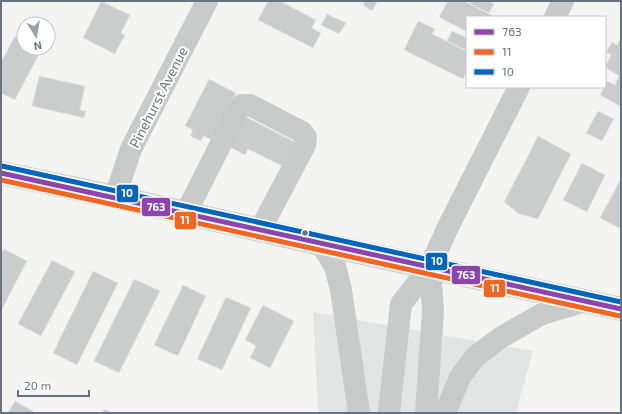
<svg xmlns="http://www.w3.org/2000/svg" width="622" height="414" font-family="'Exo 2',sans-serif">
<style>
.built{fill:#e3e4e4}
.building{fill:#cbcccc;stroke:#e4e4e3}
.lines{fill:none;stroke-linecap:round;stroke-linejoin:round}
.major-casing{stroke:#d0d1d1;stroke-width:24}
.minor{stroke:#c9caca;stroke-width:22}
.major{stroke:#dededf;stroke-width:22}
.bus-1-casing{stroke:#fff;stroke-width:8}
.bus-2-casing{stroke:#fff;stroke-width:8}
.bus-3-casing{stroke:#fff;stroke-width:8}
.bus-1{stroke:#8e44ad;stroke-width:5}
.bus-2{stroke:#f26522;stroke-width:5}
.bus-3{stroke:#0065bd;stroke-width:5}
.bus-dot{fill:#68737f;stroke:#fff;stroke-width:1.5}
.labels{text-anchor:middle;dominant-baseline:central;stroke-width:4;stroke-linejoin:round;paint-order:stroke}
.street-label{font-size:14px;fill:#68737f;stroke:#fff}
.line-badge{stroke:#fff;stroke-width:1.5}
.badge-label{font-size:11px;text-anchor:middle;font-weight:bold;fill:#fff}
</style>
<rect width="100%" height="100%" fill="#f4f4f3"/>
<!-- built -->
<path class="built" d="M313,312L533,351L516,413H318Z"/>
<!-- building -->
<path class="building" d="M101,1L130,15L121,33L125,35L115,54L83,38Z
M268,1H280L316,20L312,28L321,33L313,48L258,20Z
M365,1H378L372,11L363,5Z
M448,1H464L495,17H467V32L439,17Z
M471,1H488L494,4L489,13L470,4Z
M327,14L346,23L339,34L321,25Z
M25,19L35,24H24V32L20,30Z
M418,21L435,29L432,34L467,51V71L463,79L404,50Z
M452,31L467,38V51L447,41Z
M15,36L24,41V48H37L41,50L15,100L1,93L2,86H1V62Z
M621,37V103L620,106L600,95L607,81L615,85L619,76L605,67L611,55L606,52L612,42L617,45Z
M39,76L85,86L80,110L86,111L84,118L32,106Z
M209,79L236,93L212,140L204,136L201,141L190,136L193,130L185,126Z
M598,111L614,119L602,141L586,133Z
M242,115L295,142L282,166L248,149L245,155L226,145Z
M538,136L571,154L538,219L519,214L504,202Z
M582,163L605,175L587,212L563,200Z
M621,178V229L600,218Z
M4,249L27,261L1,311V254Z
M52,260L75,272L41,336L18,324Z
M93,271L118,283L77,365L53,353Z
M134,279L160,291L119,373L94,361Z
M183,285L206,296L178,356L154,345Z
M226,297L251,308L222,370L197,359Z
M263,305L294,321L270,368L250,358L256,346L245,340Z
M15,401L33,411L31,413H8Z
M104,409L113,413H102Z"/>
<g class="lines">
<defs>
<path id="major" d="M1,173L115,197L321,244L621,309"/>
</defs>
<!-- major casing -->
<use href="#major" class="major-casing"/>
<!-- minor -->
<path class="minor" d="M555,17L563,1
M115,197L131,149L207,1
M186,213L238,110L242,105H250L302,132L306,137L305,145L260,230
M321,244L335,266L341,290L359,413
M389,413L401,304L430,267L448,227L519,87
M426,413L433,311L430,267
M445,413L460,377L475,357L500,338L542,314L586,301"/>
<!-- major -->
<use href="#major" class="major"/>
<defs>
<path id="bus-1" d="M1,173L621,309"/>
<path id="bus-2" d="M1,180L620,316"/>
<path id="bus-3" d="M2,166L621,302"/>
</defs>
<!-- bus-1 casing -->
<use href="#bus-1" class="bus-1-casing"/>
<!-- bus-2 casing -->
<use href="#bus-2" class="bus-2-casing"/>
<!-- bus-3 casing -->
<use href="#bus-3" class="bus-3-casing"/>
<!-- bus-1 -->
<use href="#bus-1" class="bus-1"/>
<!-- bus-2 -->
<use href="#bus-2" class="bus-2"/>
<!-- bus-3 -->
<use href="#bus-3" class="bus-3"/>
</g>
<!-- markers -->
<circle class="bus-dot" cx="305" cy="233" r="3.5"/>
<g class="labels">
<!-- street labels -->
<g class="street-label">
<text transform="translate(158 97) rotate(-63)">Pinehurst Avenue</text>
</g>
</g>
<g class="line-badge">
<rect x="116" y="184" width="23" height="19" rx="4" fill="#0065bd"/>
<rect x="141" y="197" width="30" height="20" rx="4" fill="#8e44ad"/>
<rect x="174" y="211" width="23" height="19" rx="4" fill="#f26522"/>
<rect x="425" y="252" width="23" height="19" rx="4" fill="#0065bd"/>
<rect x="451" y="265" width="30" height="20" rx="4" fill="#8e44ad"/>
<rect x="483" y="279" width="23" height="19" rx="4" fill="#f26522"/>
</g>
<g class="badge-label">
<text x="127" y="197">10</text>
<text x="156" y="211">763</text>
<text x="185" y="224">11</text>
<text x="437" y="265">10</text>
<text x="466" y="279">763</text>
<text x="495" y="292">11</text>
</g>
<!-- border -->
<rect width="622" height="414" fill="none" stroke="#68737f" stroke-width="4"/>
<!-- legend -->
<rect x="466" y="16" width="140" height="72" fill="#ffffff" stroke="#c3c7cc"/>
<rect x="474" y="29" width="20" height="6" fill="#8e44ad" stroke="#c3c7cc"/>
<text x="502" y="36" font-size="12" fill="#68737f">763</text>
<rect x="474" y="49" width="20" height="6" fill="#f26522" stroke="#c3c7cc"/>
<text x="502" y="56" font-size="12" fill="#68737f">11</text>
<rect x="474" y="69" width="20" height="6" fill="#0065bd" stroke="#c3c7cc"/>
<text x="502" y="76" font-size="12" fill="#68737f">10</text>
<!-- north arrow -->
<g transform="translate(36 36) rotate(169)"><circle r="19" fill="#ffffff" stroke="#c3c7cc"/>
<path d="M0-3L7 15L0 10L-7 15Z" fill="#99a0a8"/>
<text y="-6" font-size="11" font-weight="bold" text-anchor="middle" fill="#68737f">N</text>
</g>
<!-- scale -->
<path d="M18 390v6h71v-6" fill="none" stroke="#68737f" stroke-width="2"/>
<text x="24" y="390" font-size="12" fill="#68737f" stroke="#ffffff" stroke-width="3" paint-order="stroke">20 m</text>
</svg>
